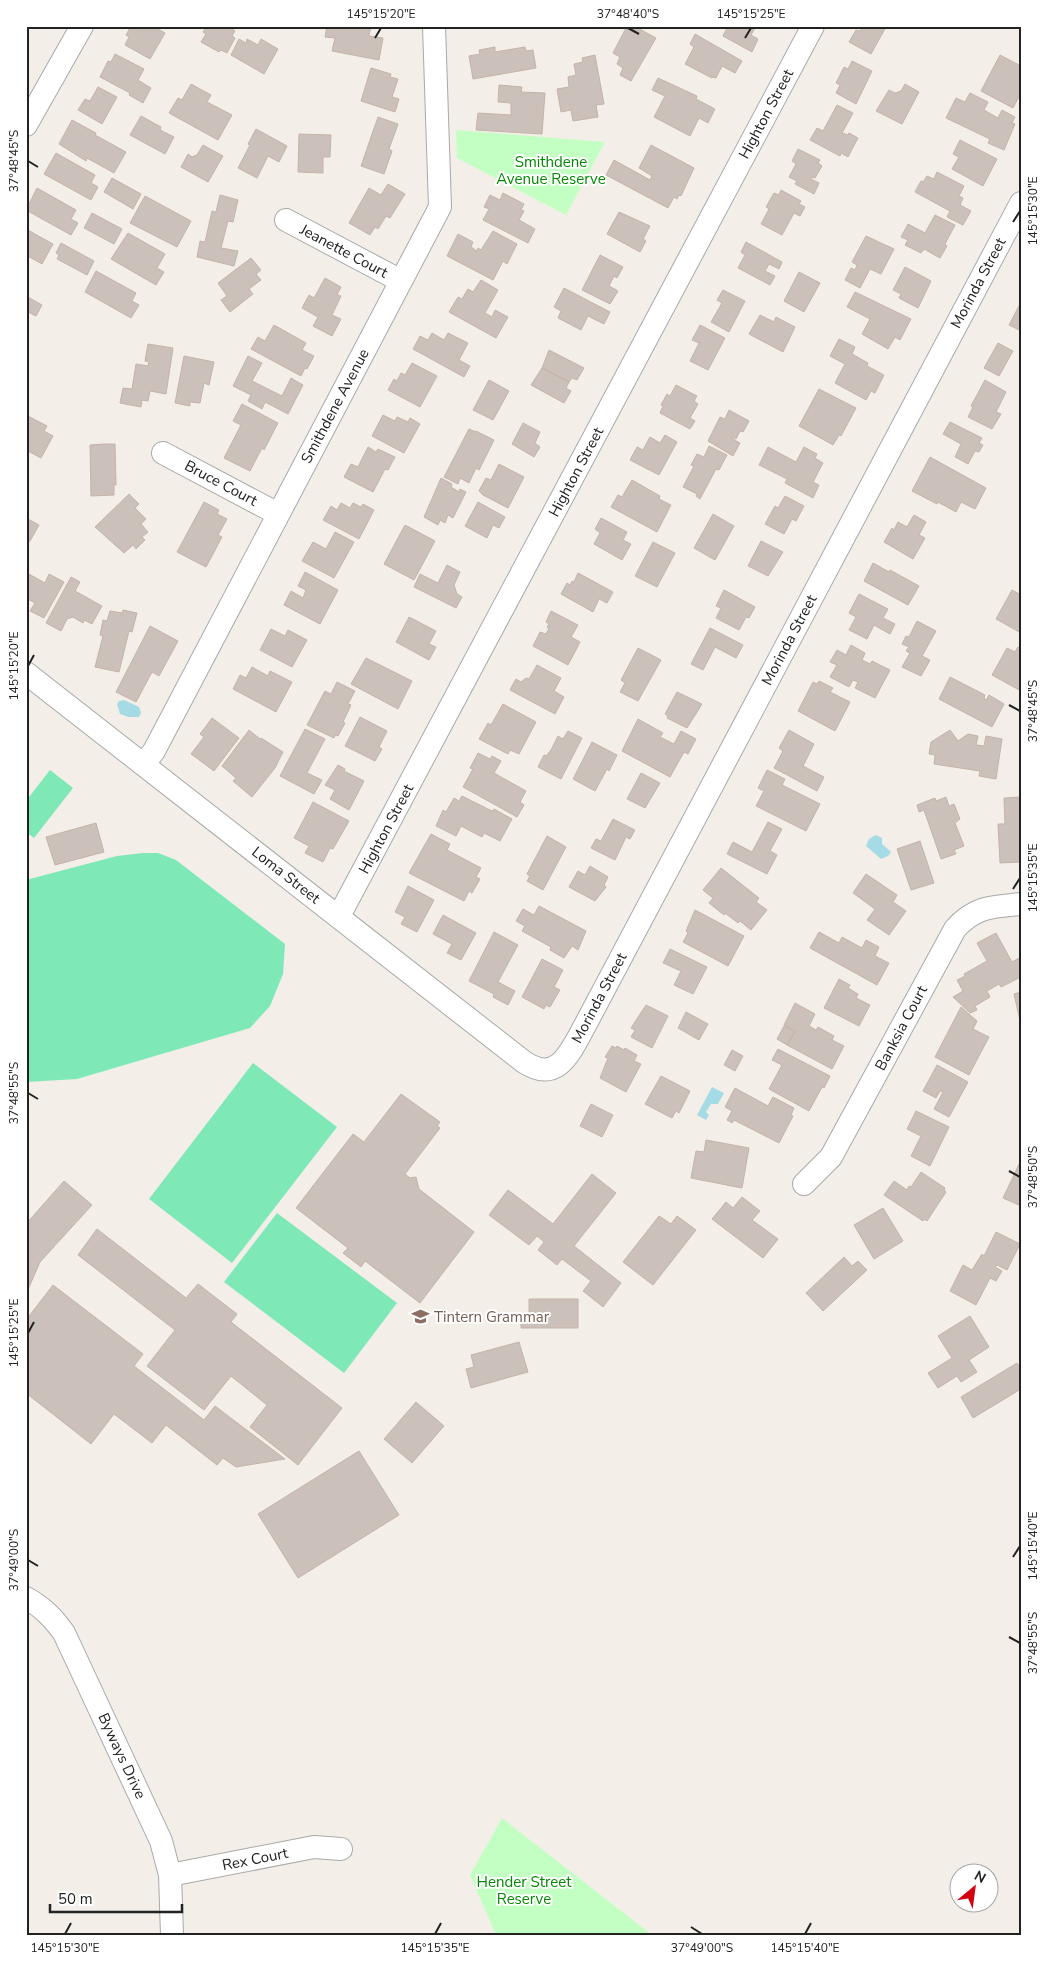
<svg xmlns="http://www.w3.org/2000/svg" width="1047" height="1961" font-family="'Nunito Sans',sans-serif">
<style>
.park{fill:#c3ffc3}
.pitch{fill:#7fe8b7}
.water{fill:#a5dbe4}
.building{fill:#cbc0ba;stroke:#c6b3a8}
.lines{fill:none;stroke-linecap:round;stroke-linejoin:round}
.minor-casing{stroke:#a9a9a9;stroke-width:24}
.minor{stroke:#fff;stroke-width:22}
.ticks{fill:none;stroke:#222;stroke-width:2}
.labels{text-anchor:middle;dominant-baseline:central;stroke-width:4;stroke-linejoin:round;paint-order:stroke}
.street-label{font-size:15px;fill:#222;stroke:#fff}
.park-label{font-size:15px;fill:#028802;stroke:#fff}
.education-label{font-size:15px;fill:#785e54;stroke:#fff;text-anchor:start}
.neatline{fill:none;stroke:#222;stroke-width:2}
.ticks-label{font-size:12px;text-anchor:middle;fill:#222}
</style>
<rect width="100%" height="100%" fill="#f3eee8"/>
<!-- park -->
<path class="park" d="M456,130L605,142L566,215L457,158Z
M502,1818L652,1935H496L470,1875Z"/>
<!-- pitch -->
<path class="pitch" d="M50,770L73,788L34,838L26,832V801Z
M143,853H158L176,860L285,944L283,974L270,1006L250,1028L77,1079L26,1082V880L117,856Z
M253,1063L337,1127L232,1263L149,1199Z
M277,1213L397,1303L344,1373L224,1282Z"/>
<!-- water -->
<path class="water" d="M124,700L139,707L141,713L139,717H128L120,714L117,704L119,701Z
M876,835L882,838V844L891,852L888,856L881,859L866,846L869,839Z
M712,1087L724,1093L718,1104H711L706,1112L709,1115L706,1120L697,1115Z"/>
<!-- building -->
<path class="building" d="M131,26H138L144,30L146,26H153L165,33L150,59L125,45L129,37L126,35Z
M207,26H233L232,29L235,31L232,36L235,38L227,53L221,50L219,52L201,42L206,34L203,32Z
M327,26H371L369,36L383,38L379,60L332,51L335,38L325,37Z
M627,26H634L656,38L631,81L620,75L623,68L617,64L620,57L613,53Z
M728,26H756L751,35L758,39L752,52L723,36Z
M863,26L886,27L871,54L849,42L856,30L860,31Z
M695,34L742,61L735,73L722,66L716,78L713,77L712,78L685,64L694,47L690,44Z
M239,39L246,43L247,39L258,45L261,39L278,49L264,74L231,55Z
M495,47V52L525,47L526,51L533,50L536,68L473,79L469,56L480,54L479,50Z
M115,54L144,69L138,80L151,88L143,103L129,95L130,93L100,77L108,61L111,62Z
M595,55L604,104L596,105L598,117L573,121L571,110L561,112L557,89L569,87L568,77L576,75L574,64L583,62L582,58Z
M1000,55L1021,66V93L1013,108L981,91Z
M852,61L872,71L856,104L836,93L840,85L836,83L844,67L848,69Z
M371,68L391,74L390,77L398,79L392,97L399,99L395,112L361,101Z
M658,78L697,96L696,99L715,109L708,123L699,118L690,136L654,117L665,96L652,90Z
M191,84L211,95L207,102L232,115L218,140L169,113L178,98L182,100Z
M905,84L919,92L902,124L876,111L889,90L895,93L901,91Z
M499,85L522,87L521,92L545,93L542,134L476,130L478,113L511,115V103L498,102Z
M98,87L117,97L102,124L78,110L85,99L90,101Z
M970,93L988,102L984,110L998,118L1002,110L1015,117L1012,123L1015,124L1004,150L988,143L990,139L946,118L956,98L965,102Z
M837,105L853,113L842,133L848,135L849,133L858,138L848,157L841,153L840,156L810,140L817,128L823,131Z
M141,116L161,127L160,130L174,137L165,154L130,135Z
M378,117L398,124L389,149L392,151L384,174L361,166Z
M72,120L96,133L95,135L126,152L114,173L87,158L86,161L59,144Z
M256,129L287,146L279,162L268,156L257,178L238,168L250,145L248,144Z
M299,134L331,135L330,157H323V173L298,172Z
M960,140L997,159L983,186L952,169L959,157L953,154Z
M203,145L223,156L208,182L181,167L188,154L192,157L197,155Z
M651,145L694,168L681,196L679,195L677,199L674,197L668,208L606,175L614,160L650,180L652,176L639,168Z
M798,149L820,160L818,163L822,166L815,178L812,177L811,179L819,183L814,194L795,184L797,181L789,177L796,164L792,161Z
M56,153L95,175L91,183L98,187L91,200L44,174Z
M937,172L964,186L959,196L963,198L960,205L971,211L963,225L947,217L950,211L915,192L921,181L923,182L927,176L934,179Z
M112,178L141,194L133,209L104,192Z
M388,184L405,194L390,218L386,216L378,229L375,227L370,235L349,223L369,188L381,195Z
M37,188L76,210L71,219L78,223L71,235L26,210Z
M781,190L801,201L799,204L805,207L800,216L794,213L782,235L761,224L769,209L766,207L774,193L779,195Z
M503,193L524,204L521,210L524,211L519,220L535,229L528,243L483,220L489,209L484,207L490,195L500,200Z
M220,195L238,200L233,222L228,221L221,248L238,251L234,266L197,257L200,241L205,242L212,211L216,212Z
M145,196L191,221L177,247L130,223Z
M619,212L650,226L643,239L646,241L640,252L607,234Z
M92,213L122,229L114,244L84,228Z
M935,215L955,225L945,244L947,246L940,258L924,249L921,253L905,245L908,240L901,237L908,224L925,233Z
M26,229L53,244L42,264L26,255Z
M493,231L517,244L507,264L503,261L493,280L447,256L458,234L473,242L471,247L477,251L478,248L481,250Z
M128,233L165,254L157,268L164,272L156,285L111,259Z
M866,236L894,249L881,274L870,269L860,288L845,280L851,268L855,270L857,265L852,262Z
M746,242L782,262L779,269L769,264L765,271L775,276L770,285L738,268L745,255L741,252Z
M61,243L94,261L87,275L57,259L59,255L56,253Z
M600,255L623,267L617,278L614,276L609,286L618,291L610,304L582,290Z
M251,258L261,270L256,274L261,280L249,289L253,294L230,312L221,300L227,296L218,283Z
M905,267L931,281L918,308L899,298L901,294L893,290Z
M96,271L136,293L132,301L139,305L131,318L85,292Z
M799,272L820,283L804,312L784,301Z
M325,278L341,287L337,295L341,296L332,315L341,319L332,336L313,326L318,317L302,308L309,295L314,298Z
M481,280L498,290L485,313L492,317L495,310L508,317L496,338L449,312L458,297L462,299L468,289L473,292Z
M564,288L610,312L604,324L588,316L581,330L558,318L561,311L554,307Z
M723,290L745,301L729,332L711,322L722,303L717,300Z
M855,292L911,319L900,340L895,337L888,349L862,334L870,319L847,307Z
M26,296L42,305L36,316L26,311Z
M1021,302V331L1009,325Z
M760,315L774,322L776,317L795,327L783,352L749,334Z
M274,325L306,343L302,350L314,356L307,369L305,368L301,376L251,349L258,337L265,341Z
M700,325L725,338L708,370L690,361L699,343L692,340Z
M432,333L444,340L448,333L468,343L459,360L470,366L464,377L413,349L420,336L428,340Z
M839,339L855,347L852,354L868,363L867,366L884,375L875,393L871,391L866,400L835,383L845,364L830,356Z
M998,343L1013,351L999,376L984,368Z
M148,344L173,348L166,394L150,391L148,401L142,400L141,407L120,403L123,388L132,389L136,364L148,366L149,362L145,361Z
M549,350L584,368L577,380L572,378L569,382L542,368Z
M184,356L214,362L209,385L204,383L200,403L190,402V406L175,403Z
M248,356L262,363L252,381L282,396L291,378L303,385L288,414L265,402L262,409L248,401L251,395L233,386Z
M412,363L437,376L420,407L388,390L394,379L397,381L401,373L405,375Z
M542,368L569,382L566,388L571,391L564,403L531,385Z
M489,380L509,391L493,420L473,410Z
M985,380L1006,392L996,412L1001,414L992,429L968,417L973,407L971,406Z
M676,385L697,396L694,401L698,404L690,418L695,421L690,429L660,413L663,406L661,405L667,394L670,396Z
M819,389L856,408L841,436L839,435L833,445L799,426Z
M242,404L278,423L264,450L262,448L250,471L224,458L241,425L233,421Z
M729,410L749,421L743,432L740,431L736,439L732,437L731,438L740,443L733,456L708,441L720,417L725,419Z
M383,415L395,421L397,417L408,422L410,418L420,424L404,453L372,436Z
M28,416L47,426L44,431L53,436L41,458L26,450V419Z
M950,422L982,438L979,443L983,445L979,452L975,451L968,464L955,457L961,444L943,434Z
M523,423L540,432L535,443L540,447L534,457L512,444Z
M469,429L476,432V431L494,440L479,470L476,468L469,483L460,478L458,484L444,477Z
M665,435L677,442L659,475L630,460L637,447L643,450L650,437L660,443Z
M104,444H115L116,485H114V495L91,496L90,445Z
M709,446L727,455L719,470L716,469L700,499L696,496L697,494L683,487L694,466L691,465L697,454L704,457Z
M368,447L376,452L378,449L395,457L388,470L385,469L373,492L344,477L351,464L358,467Z
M768,447L796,462L804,447L817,454L815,458L823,463L813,482L819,485L813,498L785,483L787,479L759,465Z
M930,457L986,488L975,509L961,502L956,512L938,502L937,504L912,491Z
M499,464L524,477L508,508L483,495L479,491L486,478L491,480Z
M441,478L452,484L451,487L459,492L460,489L466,492L453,518L448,515L445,523L440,520L438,525L424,517Z
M632,480L660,496L659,499L671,505L657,532L611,507L618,495L622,497Z
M129,494L139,504L135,508L146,519L141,524L148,532L142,537L145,540L136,549L133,545L124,553L95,527Z
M785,496L804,506L796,521L792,519L784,534L765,524L775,506L778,508Z
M204,502L219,510L217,514L227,519L218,535L222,537L206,567L177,552Z
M478,502L505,517L499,528L493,525L487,538L465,526Z
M341,503L350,508L353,503L361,507L363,504L374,510L359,539L323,520L331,506L337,510Z
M713,514L734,526L715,560L694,548Z
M914,515L926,522L919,535L925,538L913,559L884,542L892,528L894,530L898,522L907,527Z
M26,518L39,525L30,541L26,542Z
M601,518L627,532L623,540L631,544L622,560L594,544L600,533L595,529Z
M405,525L435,541L414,580L384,564Z
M335,532L354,542L334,578L302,561L313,542L326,549Z
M761,541L783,552L768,576L748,566Z
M653,542L675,553L657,587L635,576Z
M873,563L889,572L890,570L919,586L908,605L864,581Z
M447,565L460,572L454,585L457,594L462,597L456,608L414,587L420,574L438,583Z
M305,572L338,590L320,624L284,605L291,591L303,598L306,590L298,586Z
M27,573L45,583L49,574L64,582L44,618L30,611L35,603L26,598Z
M578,573L613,592L607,603L599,599L593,612L561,594L567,583L570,585L572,581L574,582Z
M71,577L80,582L75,591L102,606L92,624L84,620L83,623L73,617L67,619L61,631L46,623Z
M724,590L755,607L749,618L746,617L739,630L716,618L721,608L716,606Z
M1012,590L1021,595V633L996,619Z
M859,594L888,609L883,618L895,624L890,634L874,625L867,639L849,630L856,617L849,613Z
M123,610L137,613L132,632L129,631L119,672L95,667L103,636L100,635L103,620L107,621L110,611L122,613Z
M551,611L578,625L571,637L580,642L568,665L533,646L540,632L546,634L549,628L547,627L549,624L546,622Z
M409,617L436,631L429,644L436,647L429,660L396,642Z
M917,621L936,631L922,656L930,660L921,676L902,667L910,653L906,651L909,647L902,644L906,636L909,637Z
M150,626L178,641L159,676L152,672L136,702L116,692Z
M710,628L743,645L736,658L715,647L703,670L691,664Z
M271,629L285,636L288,630L307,640L292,667L260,650Z
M851,645L865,653L862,660L870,664L872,661L890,670L875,698L855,688L858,682L853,680L849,687L830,677L837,665L830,662L837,650L846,655Z
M1018,647L1021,649V691L992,675L1007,648L1015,652Z
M638,648L661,660L638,701L620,692L625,683L621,680Z
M366,658L412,681L398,709L351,684Z
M537,665L561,678L554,691L564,697L555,714L510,690L516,679L521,682L526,678L529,679Z
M252,667L268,676L270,671L292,682L276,712L233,689L240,675L246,678Z
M950,677L985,695L984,698L986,700L989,695L1004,704L992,727L939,699Z
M819,681L833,688L830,692L850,702L835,731L798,711L813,682L817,684Z
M337,682L355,691L348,704L351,705L343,722L345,723L338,736L335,735L334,738L307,725L325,691L331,694Z
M677,692L702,704L687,728L667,718L668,716L665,714Z
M503,704L536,722L519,754L510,750L508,754L479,739L488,723L491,725Z
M360,717L387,731L379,747L382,749L375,761L345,746Z
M212,718L239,738L214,771L191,754L204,737L200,734Z
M638,719L663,733L660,737L674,744L681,731L696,739L688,754L684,752L670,777L622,751Z
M305,729L325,739L307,773L322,780L314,794L280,776Z
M249,730L260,739L261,738L283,752L275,768L252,797L233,781L236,778L222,766Z
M789,730L814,744L803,766L824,777L817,791L774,768L783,751L779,748Z
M950,730L958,741L968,734L978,736L976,745L984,746L986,736L1002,739L996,779L979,776L980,771L934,764L935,755L929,754L931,742Z
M568,731L582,738L561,779L538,767L544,755L546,756L551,750L558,736L563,739Z
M592,742L617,755L609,771L607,769L595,791L573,779Z
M478,753L490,759L492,756L501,761L494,773L526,791L520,802L524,805L517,817L463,787L473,769L470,768Z
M338,765L345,769L344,771L364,781L349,810L330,799L335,790L325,785Z
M767,770L785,779L782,785L820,804L806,831L756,806L764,791L758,788Z
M641,773L660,783L645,808L627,799Z
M462,796L492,811L494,809L512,819L500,841L484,833L482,837L461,826L456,836L436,826L443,810L446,812L454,798L459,801Z
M946,797L949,806L954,804L960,819L955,823L964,846L954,850L956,854L941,859L924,810L919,812L917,805L935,798L936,801Z
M1021,797V862L1000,863L998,824H1005L1004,798Z
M313,802L349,821L333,849L330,848L323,862L305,853L309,846L294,838Z
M613,819L635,830L630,839L626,837L615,860L591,848L596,839L601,841Z
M768,822L782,829L770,851L777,855L767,874L727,854L733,842L752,852Z
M96,823L104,852L55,865L46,837Z
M431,834L450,844L447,850L481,868L476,877L480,879L472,893L469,891L464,901L409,873Z
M547,836L566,847L543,890L527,881L530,876L527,874Z
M920,841L934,883L911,890L897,849Z
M590,866L608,877L604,885L606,887L595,901L569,887L578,871L585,875Z
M721,868L759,898L756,902L767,910L751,930L740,921L738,923L725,913L724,915L709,903L713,898L703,890Z
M866,874L897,895L893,902L906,911L889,935L867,920L875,909L853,893Z
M408,886L434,900L417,932L401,924L405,917L395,912Z
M539,906L586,931L578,950L572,946L564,958L550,950L551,947L522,931L525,926L516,921L523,909L534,915Z
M695,910L744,936L728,966L683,942L688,933L686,931Z
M443,915L476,933L461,960L447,953L452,944L433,934Z
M494,932L518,945L498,982L515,991L508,1005L493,997L494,994L469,981Z
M819,932L839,943L842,937L862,948L866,940L879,947L875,956L889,963L877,985L810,948Z
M996,933L1012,962L1021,957V977L1001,987L999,984L987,991L990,997L975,1006L977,1010L970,1013L953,997L963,991L957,980L965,976L964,974L987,961L977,943Z
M670,949L707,967L693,994L674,985L681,971L663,963Z
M542,959L563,970L554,987L560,990L550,1007L546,1005L544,1009L522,997Z
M839,979L850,985L848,988L858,994L856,998L870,1005L859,1026L824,1008Z
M1021,992V1025L1014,994Z
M795,1003L815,1014L809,1026L816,1030L818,1027L834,1036L832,1040L844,1046L832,1069L787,1045L795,1031L784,1025Z
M646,1005L668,1016L652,1048L631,1037L635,1030L631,1028Z
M961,1007L977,1021L973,1029L989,1037L969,1075L935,1057Z
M686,1012L708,1024L699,1040L678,1028Z
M784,1026L795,1031L787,1045L777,1039Z
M612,1046L616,1048L617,1046L624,1050L625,1048L637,1055L634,1061L641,1064L626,1092L600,1078L608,1058L605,1057Z
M778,1049L830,1076L824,1088L822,1087L809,1111L769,1089L782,1065L772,1060Z
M732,1050L743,1056L735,1071L724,1065Z
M937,1065L968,1082L949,1117L934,1109L943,1092L940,1091L936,1098L923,1091Z
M661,1076L690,1091L679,1113L676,1111L672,1118L645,1104Z
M735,1088L768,1106L773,1097L794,1108L791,1115L793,1116L779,1143L734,1120L732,1123L727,1120L732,1111L725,1107Z
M401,1094L440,1122L437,1126L440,1128L405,1174L410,1178L416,1177L419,1189L474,1232L420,1303L365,1261L361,1267L343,1253L348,1248L296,1208L353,1134L364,1142Z
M591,1104L613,1115L602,1137L580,1126Z
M916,1111L949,1127L930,1166L911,1156L921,1136L907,1129Z
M706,1140L749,1148L742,1188L691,1178L696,1151L704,1152Z
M1021,1160V1206L1003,1198Z
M921,1172L945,1188L944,1190L946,1192L927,1221L924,1219L923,1221L884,1195L894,1181L907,1190L909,1186L911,1187Z
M592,1174L616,1193L574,1246L621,1283L603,1307L583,1291L591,1281L562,1259L557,1265L538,1250L544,1242L537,1236L529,1245L489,1215L508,1190L553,1224Z
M64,1181L92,1205L40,1262L26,1294V1224Z
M742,1197L760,1211L752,1220L778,1239L763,1258L712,1219L726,1202L733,1208Z
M883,1208L903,1241L874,1259L854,1225Z
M659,1216L671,1224L677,1216L696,1230L653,1285L623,1262Z
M97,1229L186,1298L198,1284L237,1314L231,1322L342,1408L298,1465L250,1427L267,1405L231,1376L204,1410L147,1366L175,1330L78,1255Z
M996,1232L1020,1244L1007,1270L997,1265L995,1267L1002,1271L996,1281L990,1278L976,1305L950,1291L963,1265L972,1270L982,1254L984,1256Z
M844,1257L852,1266L858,1261L867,1270L823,1311L806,1293Z
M53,1285L143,1354L134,1366L204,1420L215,1406L285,1459L236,1467L223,1458L217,1465L166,1425L152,1443L114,1414L91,1444L26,1393L28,1329L26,1328V1320Z
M529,1299H578V1328H521V1317H529Z
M970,1316L989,1347L969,1360L977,1372L961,1382L957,1376L938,1388L928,1373L952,1358L938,1336Z
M519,1342L528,1372L471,1388L466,1369L474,1367L471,1355Z
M1017,1363L1021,1369V1389L973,1418L961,1397Z
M416,1402L444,1426L412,1463L384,1439Z
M359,1451L399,1515L298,1578L258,1514Z"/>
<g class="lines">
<defs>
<path id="minor" d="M26,125L82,26
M286,220L401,281
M163,453L278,514
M26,673L524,1062C556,1083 569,1055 582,1031L1021,203
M144,764L154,751L440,207L434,26
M339,916L813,26
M804,1184L831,1157L955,929C975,906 993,907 1021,904
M26,1598C43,1607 53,1618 64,1633L161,1841L170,1875L172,1935
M170,1875L314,1847L341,1849"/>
</defs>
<!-- minor casing -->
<use href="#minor" class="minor-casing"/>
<!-- minor -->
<use href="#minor" class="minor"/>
</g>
<!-- ticks -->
<path class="ticks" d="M628,28L639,34M375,38L381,28M745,38L751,28M28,161L38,167M1013,222L1020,211M28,666L34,655M1009,705L1020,711M1013,889L1020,878M28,1093L38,1099M1009,1171L1020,1177M28,1333L34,1322M1013,1557L1020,1546M28,1560L38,1566M1009,1637L1020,1643M691,1927L702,1934M65,1934L71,1923M435,1934L441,1923M805,1934L811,1923"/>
<!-- icons -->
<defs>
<symbol id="school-bare" viewBox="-9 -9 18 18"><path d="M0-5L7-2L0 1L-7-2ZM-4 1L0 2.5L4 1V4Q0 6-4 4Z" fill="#8d6e63" stroke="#fff" stroke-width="2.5" paint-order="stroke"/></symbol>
</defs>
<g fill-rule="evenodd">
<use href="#school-bare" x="408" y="1304" width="25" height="25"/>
</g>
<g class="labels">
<!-- street labels -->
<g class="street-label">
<text transform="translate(766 114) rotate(-62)">Highton Street</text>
<text transform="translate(344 251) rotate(28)">Jeanette Court</text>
<text transform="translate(978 283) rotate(-62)">Morinda Street</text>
<text transform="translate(335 406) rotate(-62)">Smithdene Avenue</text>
<text transform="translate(576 472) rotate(-62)">Highton Street</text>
<text transform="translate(221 483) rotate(28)">Bruce Court</text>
<text transform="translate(789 640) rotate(-62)">Morinda Street</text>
<text transform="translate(386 829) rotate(-62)">Highton Street</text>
<text transform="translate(286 875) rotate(38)">Loma Street</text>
<text transform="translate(599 998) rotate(-62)">Morinda Street</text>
<text transform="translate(901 1028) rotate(-62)">Banksia Court</text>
<text transform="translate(122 1756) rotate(65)">Byways Drive</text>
<text transform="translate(255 1859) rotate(-11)">Rex Court</text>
</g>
<!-- park labels -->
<g class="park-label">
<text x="551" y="162">Smithdene<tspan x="551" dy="17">Avenue Reserve</tspan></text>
<text x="524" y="1882">Hender Street<tspan x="524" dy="17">Reserve</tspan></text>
</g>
<!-- education labels -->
<g class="education-label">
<text x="434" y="1317">Tintern Grammar</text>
</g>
</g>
<!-- border -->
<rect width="1047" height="1961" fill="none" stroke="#ffffff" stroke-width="55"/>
<!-- north arrow -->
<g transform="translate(974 1888) rotate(29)"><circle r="24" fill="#ffffff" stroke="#a7a7a7"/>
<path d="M0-4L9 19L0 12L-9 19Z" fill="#d30012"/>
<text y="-8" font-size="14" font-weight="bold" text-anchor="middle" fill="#222222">N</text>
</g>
<!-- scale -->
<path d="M50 1904v8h132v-8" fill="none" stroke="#222222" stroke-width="2.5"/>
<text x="58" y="1904" font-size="15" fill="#222222" stroke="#ffffff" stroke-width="4" paint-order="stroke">50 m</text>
<rect x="28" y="28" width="992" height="1906" class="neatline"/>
<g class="ticks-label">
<text x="381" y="18">145°15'20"E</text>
<text x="628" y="18">37°48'40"S</text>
<text x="751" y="18">145°15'25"E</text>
<text transform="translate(14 161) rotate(-90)" y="4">37°48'45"S</text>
<text transform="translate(1033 211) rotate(-90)" y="4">145°15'30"E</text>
<text transform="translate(14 666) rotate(-90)" y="4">145°15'20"E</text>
<text transform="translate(1033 711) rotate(-90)" y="4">37°48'45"S</text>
<text transform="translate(1033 878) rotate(-90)" y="4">145°15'35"E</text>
<text transform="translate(14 1093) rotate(-90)" y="4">37°48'55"S</text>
<text transform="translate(1033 1177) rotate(-90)" y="4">37°48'50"S</text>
<text transform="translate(14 1333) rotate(-90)" y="4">145°15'25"E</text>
<text transform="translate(1033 1546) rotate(-90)" y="4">145°15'40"E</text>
<text transform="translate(14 1560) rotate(-90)" y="4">37°49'00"S</text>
<text transform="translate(1033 1643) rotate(-90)" y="4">37°48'55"S</text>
<text x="65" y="1952">145°15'30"E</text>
<text x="435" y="1952">145°15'35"E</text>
<text x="702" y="1952">37°49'00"S</text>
<text x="805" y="1952">145°15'40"E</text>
</g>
</svg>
